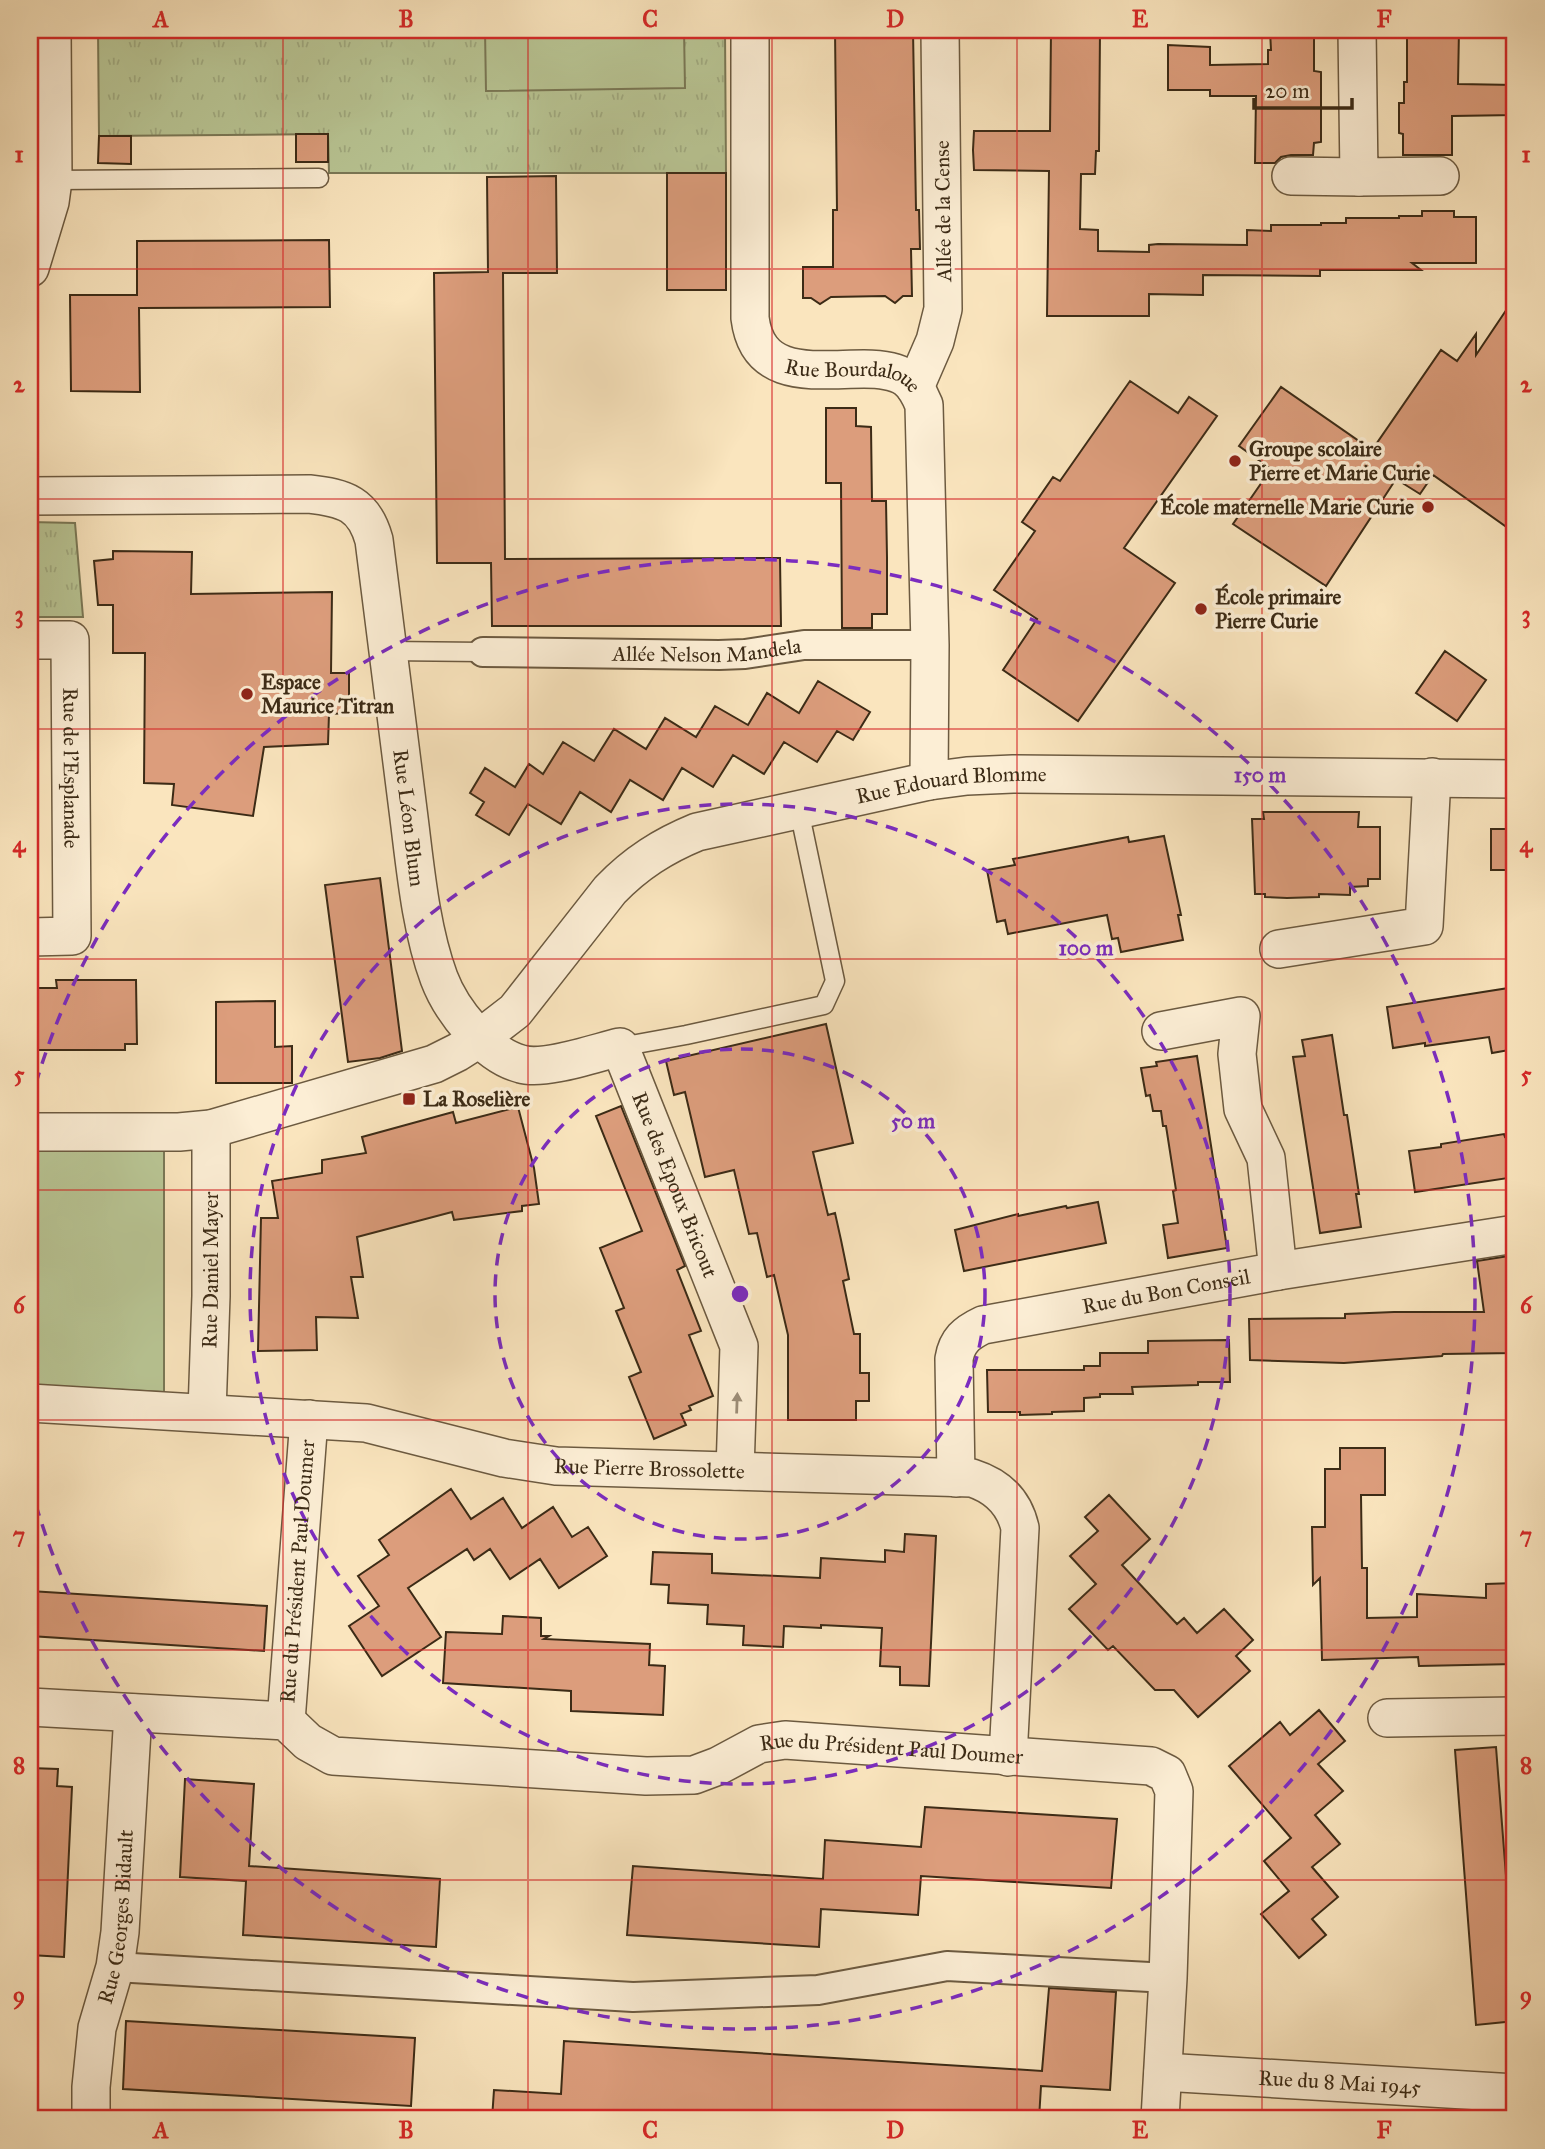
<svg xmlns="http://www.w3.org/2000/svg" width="1545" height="2149" font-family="'IM FELL Great Primer',serif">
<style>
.grass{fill:url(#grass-tufts);stroke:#7a7856;stroke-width:2}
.park{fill:#b9c695;stroke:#7a7856;stroke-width:2}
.building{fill:#dc9d7c;stroke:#3c2b16;stroke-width:2}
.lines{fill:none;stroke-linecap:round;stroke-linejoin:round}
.service-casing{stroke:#6c5a40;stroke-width:21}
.pedestrian-casing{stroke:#6c5a40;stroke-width:32}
.minor-casing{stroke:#6c5a40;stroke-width:40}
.service{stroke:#fceed5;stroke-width:18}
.pedestrian{stroke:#fceed5;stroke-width:28}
.minor{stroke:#fceed5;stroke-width:37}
.oneway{fill:#9c8c76}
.grid{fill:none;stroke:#d62828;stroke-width:2;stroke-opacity:0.55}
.ring{fill:none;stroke:#7b2cbf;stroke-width:3.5;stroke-dasharray:12 9}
.poi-dot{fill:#8f2418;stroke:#fceed5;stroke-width:2.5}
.labels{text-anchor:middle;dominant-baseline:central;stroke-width:7;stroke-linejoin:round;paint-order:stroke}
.street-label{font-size:21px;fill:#3c2b16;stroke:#fceed5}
.poi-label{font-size:21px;font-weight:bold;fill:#3c2b16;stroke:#fceed5;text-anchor:start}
.centre{fill:#7b2cbf;stroke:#fceed5;stroke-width:3.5}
.ring-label{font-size:21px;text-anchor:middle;font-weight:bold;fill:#7b2cbf;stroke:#fceed5;stroke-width:7;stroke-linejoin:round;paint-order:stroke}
.neatline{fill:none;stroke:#d62828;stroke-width:2.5}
.grid-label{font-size:23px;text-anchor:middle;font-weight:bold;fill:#d62828}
</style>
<defs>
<pattern id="grass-tufts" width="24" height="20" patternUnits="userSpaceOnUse" patternTransform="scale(1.75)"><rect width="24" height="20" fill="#b9c695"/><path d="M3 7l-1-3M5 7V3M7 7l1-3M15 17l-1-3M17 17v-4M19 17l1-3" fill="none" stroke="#a0aa80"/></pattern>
</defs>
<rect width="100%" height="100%" fill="#fae5be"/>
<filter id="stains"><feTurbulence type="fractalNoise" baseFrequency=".00286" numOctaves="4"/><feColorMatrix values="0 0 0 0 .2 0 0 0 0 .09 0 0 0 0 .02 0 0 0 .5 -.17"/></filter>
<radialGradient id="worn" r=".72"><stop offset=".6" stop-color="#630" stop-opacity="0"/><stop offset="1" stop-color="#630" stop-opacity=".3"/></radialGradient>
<!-- grass -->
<path class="grass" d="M98,30H725L726,173H329L328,134L99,136Z
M30,522L75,523L83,617H30Z"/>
<!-- park -->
<path class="park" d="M485,30H684L685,88L486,91Z
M30,1149H164V1392L30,1385Z"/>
<!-- building -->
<path class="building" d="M835,30H913L916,210H919L920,249H911L912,296H903L895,303L885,296L831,297L820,304L811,298H803V267H833V210H837Z
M1051,30H1100L1099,151H1096L1095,174H1081L1080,229L1098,230V251L1149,252V245L1158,244L1247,245V230L1271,231V225H1321V223H1346V218H1399V216H1422V211H1454V217H1476V263H1412L1421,270H1320V276L1203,275V295L1149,294V316H1047L1049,171L974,170L973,150L974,131H1050Z
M1270,30H1314V71L1321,72V142L1314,143L1313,155H1291L1281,157L1275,163H1255L1256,96H1210V90H1168V45L1210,47V65L1268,64V50H1271Z
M1407,30H1459L1458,84L1515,85V115L1452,116V155H1403V134L1399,133V103H1404V82H1407Z
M296,134H328V162H296Z
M99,136H131V164L98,163Z
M667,173H726V290H667Z
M556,176L557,273H503L505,559L780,558L781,626H492L491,563H437L434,273L488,272L487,177Z
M329,240L330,307L139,308L140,392L71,391L70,295H137V241Z
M1515,297V533L1433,475L1420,494L1396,479L1326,586L1233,524L1271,469L1239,446L1281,387L1372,450L1441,350L1457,361L1476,334V355Z
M1130,381L1178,413L1189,397L1217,416L1124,548L1175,583L1078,721L1003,670L1037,619L994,590L1035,531L1022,522L1053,477L1060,481Z
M826,408H856V426L871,427L872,501H886L887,557V614H872V628H842L841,483H826Z
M113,551L192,552L191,594L332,592L331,673H349V713L329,714L328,744L264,747L253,816L172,805L174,784L144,783L145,653H113V605H98L94,561L113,559Z
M1445,651L1486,680L1457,721L1416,693Z
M818,681L870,712L853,740L837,731L817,762L784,742L764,774L733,755L713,787L682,768L663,800L630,780L611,812L580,792L561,824L528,804L509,835L476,815L484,802L470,793L485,768L515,787L529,764L543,774L563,742L594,761L614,729L646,749L665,718L696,737L715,706L748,725L767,693L799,713Z
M1263,812H1359L1358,827H1380V879H1368V886L1350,887V895L1319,894V897L1287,898L1265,897V894H1255L1252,819H1264Z
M1491,829H1515V870H1491Z
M1164,836L1181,915H1178L1183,940L1121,952L1118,938L1112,939L1107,915L1008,934L1005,920L997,922L987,870L1015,865L1013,859L1128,837L1129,842Z
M380,878L402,1051L380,1058L348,1062L325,885Z
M56,980H136L137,1044H125V1050H30V988H57Z
M1515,987V1049L1492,1053L1489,1037L1425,1046V1043L1393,1048L1387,1007Z
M275,1001V1047L292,1046V1083H216V1002Z
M826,1024L853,1143L813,1152L828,1215L835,1213L841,1240L849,1279L843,1281L854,1334H860V1373H869V1401H856V1420H788V1335L774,1275L767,1277L757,1233L749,1234L734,1170L705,1177L685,1092L674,1095L666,1061Z
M1332,1035L1344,1115H1347L1359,1194H1356L1361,1227L1320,1233L1293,1057L1305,1056L1302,1040Z
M1197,1056L1227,1248L1168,1258L1163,1225L1178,1223L1173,1191L1176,1190L1166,1126H1163L1161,1111H1153L1150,1095L1146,1096L1141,1068L1157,1066L1156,1062Z
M621,1106L685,1266L677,1270L701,1331L689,1335L713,1396L689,1406L691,1410L681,1414L686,1425L654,1439L629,1377L641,1372L616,1311L624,1308L600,1248L642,1231L596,1116Z
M518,1107L534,1168L539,1204L522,1206V1211L454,1220L452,1212L357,1237L363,1277H351L358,1318L316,1317L317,1350L258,1351L261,1218H278L272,1181L322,1173V1160L366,1153L362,1137L453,1112L456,1123Z
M1504,1134L1505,1137L1515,1135V1177L1415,1192L1409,1151L1441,1147V1144Z
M1098,1202L1106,1243L964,1271L955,1230L1018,1214V1216L1066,1206L1067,1208Z
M1515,1255V1353L1443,1354L1442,1356L1344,1363L1250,1360L1249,1319L1345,1318V1314L1394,1312H1484L1477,1261Z
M1229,1340L1230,1382H1198V1385L1132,1387L1133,1394H1100V1397L1084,1398V1411L1052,1412V1414L1020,1415V1412H988L987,1370H1084V1366H1100V1353H1148V1341Z
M1340,1448H1385V1495H1361L1362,1568H1367V1618L1417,1617V1594L1486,1598V1584L1515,1583V1664L1419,1666L1418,1657L1322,1660L1320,1578L1313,1585L1312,1527H1325V1469H1340Z
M451,1489L471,1519L503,1498L522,1528L553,1507L572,1537L588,1527L607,1556L559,1588L540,1559L510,1579L490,1549L474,1560L467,1549L408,1588L441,1637L382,1676L349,1626L379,1606L358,1576L389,1555L379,1540Z
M1109,1495L1150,1539L1122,1565L1177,1624L1184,1618L1197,1633L1224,1609L1253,1640L1236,1656L1250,1671L1198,1717L1174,1690H1155L1113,1646L1108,1650L1069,1609L1096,1584L1070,1556L1098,1531L1085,1517Z
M905,1534L936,1536L929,1686L900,1685V1667L880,1666L882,1628L821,1625V1628L784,1626L783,1647L743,1645L744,1626L707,1624L708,1605L668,1603L669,1585L651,1584L653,1552L712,1554V1573L820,1578L821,1558L885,1562V1550L904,1552Z
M30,1591L267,1606L264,1651L30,1636Z
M503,1616L541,1618V1636H549L544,1639L650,1644L649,1665L665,1666L663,1715L571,1711V1691L443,1683L446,1632L502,1634Z
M1319,1710L1345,1741L1318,1764L1343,1791L1315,1815L1340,1844L1312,1867L1338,1897L1312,1919L1326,1935L1299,1958L1261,1914L1289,1891L1264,1861L1291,1838L1229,1766L1280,1722L1290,1735Z
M1496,1747L1512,1953L1515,2021L1476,2025L1455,1750Z
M30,1768L58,1769L57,1786L72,1787L64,1957L30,1955Z
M185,1779L254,1784L249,1866L440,1879L436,1947L243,1935L246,1881L180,1877Z
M925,1807L1117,1819L1111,1888L921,1876L918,1915L821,1909L819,1947L627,1935L633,1866L823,1879L825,1840L921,1847Z
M1049,1988L1116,1992L1110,2090L1041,2086L1039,2119H703L560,2111V2119H492L494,2090L561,2094L564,2041L1042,2071Z
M126,2021L415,2038L411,2106L123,2089Z"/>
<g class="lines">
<defs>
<path id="service" d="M53,180L319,178
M387,651L483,652
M620,1047L686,1035L824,1005L835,981L799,810"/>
<g id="pedestrian">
<path id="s1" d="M483,652L719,655L745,654L804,645H930"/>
<path d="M115,1967L633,1997L818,1990L947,1966L1168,1978"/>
</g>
<g id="minor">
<path id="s2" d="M750,30V318C758,381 816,369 864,369C878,369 894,370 906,378C915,385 920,395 924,405L930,645L929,781"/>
<path d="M1357,30L1359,177L1440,176"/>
<path d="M1291,176L1359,177"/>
<path d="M30,268L50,202L53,180L52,30"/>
<path d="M915,387L935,341L943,309L940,30"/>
<path id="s3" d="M30,496L309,494C345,498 364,504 374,540C385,630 396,720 408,810C415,864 420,927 439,978C451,1010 486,1055 521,1064C544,1071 595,1053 620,1047L739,1346L735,1471"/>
<path id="s4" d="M30,640H70L72,936L30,937"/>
<path d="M1279,949L1424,926L1432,777"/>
<path d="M1161,1031L1241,1016L1237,1054L1243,1109L1266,1158L1278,1271"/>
<path id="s5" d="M30,1132H179L211,1129L434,1064L458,1052L480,1038L515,1011L610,890C636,863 663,846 697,832L929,781L967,776L1013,774L1515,779"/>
<path id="s6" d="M30,1403L366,1423L504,1458L556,1466L972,1478C997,1486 1014,1502 1020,1528L1008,1757"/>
<path id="s7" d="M207,1412L211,1296V1129"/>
<path id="s8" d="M956,1478L954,1359C957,1341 966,1333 983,1325L1278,1271L1515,1234"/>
<path id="s9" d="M30,1707L286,1721L308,1742L333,1756L646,1776L694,1775L718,1766L759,1744L785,1740L1151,1766L1167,1774L1174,1791L1168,1978L1160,2119"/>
<path d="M1387,1718L1515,1716"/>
<path id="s10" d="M286,1721L309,1419"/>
<path id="s11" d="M1163,2072L1515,2093"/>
<path id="s12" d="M91,2119V2087L97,2028L115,1967L120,1932L133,1713"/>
</g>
</defs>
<!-- service casing -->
<use href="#service" class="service-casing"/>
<!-- pedestrian casing -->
<use href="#pedestrian" class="pedestrian-casing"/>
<!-- minor casing -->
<use href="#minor" class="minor-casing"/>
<!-- service -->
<use href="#service" class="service"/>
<!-- pedestrian -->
<use href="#pedestrian" class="pedestrian"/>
<!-- minor -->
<use href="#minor" class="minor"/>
</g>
<!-- one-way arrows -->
<defs><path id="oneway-solid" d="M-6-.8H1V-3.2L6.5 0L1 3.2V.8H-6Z" transform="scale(1.75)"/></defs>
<use class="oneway" href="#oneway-solid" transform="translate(737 1403) rotate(-88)"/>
<!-- grid -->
<path class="grid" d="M283,30V2119M528,30V2119M772,30V2119M1017,30V2119M1262,30V2119M30,269H1515M30,499H1515M30,729H1515M30,959H1515M30,1190H1515M30,1420H1515M30,1650H1515M30,1880H1515"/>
<!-- distance rings -->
<g class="ring">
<circle cx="740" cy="1294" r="245"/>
<circle cx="740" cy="1294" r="490"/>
<path d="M30 1104A735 735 0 1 1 30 1484"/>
</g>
<!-- markers -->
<g class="poi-dot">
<circle cx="1235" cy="461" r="7"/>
<circle cx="1428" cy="507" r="7"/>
<circle cx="1201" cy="609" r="7"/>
<circle cx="247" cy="694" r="7"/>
<rect x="402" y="1092" width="14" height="14" rx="3.5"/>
</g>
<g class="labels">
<!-- street labels -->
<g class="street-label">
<text transform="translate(943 211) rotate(-91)">Allée de la Cense</text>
<text stroke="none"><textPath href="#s2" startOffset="420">Rue Bourdaloue</textPath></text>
<text stroke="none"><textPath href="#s1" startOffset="224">Allée Nelson Mandela</textPath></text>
<text stroke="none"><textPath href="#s4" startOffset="168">Rue de l'Esplanade</textPath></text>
<text stroke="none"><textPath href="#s5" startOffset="1029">Rue Edouard Blomme</textPath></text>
<text stroke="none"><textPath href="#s3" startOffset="646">Rue Léon Blum</textPath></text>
<text stroke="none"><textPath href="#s3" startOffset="1181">Rue des Epoux Bricout</textPath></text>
<text stroke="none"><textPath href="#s7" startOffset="142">Rue Daniel Mayer</textPath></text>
<text stroke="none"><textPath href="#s8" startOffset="352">Rue du Bon Conseil</textPath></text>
<text stroke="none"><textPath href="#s6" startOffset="625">Rue Pierre Brossolette</textPath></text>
<text stroke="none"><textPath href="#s10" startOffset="150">Rue du Président Paul Doumer</textPath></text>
<text stroke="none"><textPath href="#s9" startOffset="882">Rue du Président Paul Doumer</textPath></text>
<text stroke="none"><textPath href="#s12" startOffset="205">Rue Georges Bidault</textPath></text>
<text stroke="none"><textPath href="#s11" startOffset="177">Rue du 8 Mai 1945</textPath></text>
</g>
<!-- poi labels -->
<g class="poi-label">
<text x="1249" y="449">Groupe scolaire<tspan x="1249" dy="24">Pierre et Marie Curie</tspan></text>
<text x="1414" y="507" text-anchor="end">École maternelle Marie Curie</text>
<text x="1215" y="597">École primaire<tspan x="1215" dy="24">Pierre Curie</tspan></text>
<text x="261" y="682">Espace<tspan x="261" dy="24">Maurice Titran</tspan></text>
<text x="423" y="1099">La Roselière</text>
</g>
</g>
<circle cx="740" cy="1294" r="10" class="centre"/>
<g class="ring-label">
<text x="1260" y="782">150 m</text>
<text x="1086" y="955">100 m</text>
<text x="913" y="1128">50 m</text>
</g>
<!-- margin -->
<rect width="1545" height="2149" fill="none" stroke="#fae5be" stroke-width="77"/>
<!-- scale -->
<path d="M1254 98v10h98v-10" fill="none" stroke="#3c2b16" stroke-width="3.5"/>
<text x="1265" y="98" font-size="21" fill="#3c2b16" stroke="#fceed5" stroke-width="5" paint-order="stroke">20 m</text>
<rect x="38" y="38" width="1468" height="2072" class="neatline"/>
<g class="grid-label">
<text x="161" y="27">A</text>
<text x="406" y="27">B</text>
<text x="650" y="27">C</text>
<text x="895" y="27">D</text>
<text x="1140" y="27">E</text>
<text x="1384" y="27">F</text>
<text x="19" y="162">1</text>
<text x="1526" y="162">1</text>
<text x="19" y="392">2</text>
<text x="1526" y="392">2</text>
<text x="19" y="622">3</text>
<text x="1526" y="622">3</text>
<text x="19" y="852">4</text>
<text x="1526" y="852">4</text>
<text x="19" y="1082">5</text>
<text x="1526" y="1082">5</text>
<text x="19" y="1313">6</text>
<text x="1526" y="1313">6</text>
<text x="19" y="1543">7</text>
<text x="1526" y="1543">7</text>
<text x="19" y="1773">8</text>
<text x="1526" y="1773">8</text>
<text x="19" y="2003">9</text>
<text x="1526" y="2003">9</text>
<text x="161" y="2138">A</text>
<text x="406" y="2138">B</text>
<text x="650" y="2138">C</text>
<text x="895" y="2138">D</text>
<text x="1140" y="2138">E</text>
<text x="1384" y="2138">F</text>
</g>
<rect width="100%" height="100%" filter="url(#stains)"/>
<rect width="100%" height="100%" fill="url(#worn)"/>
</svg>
